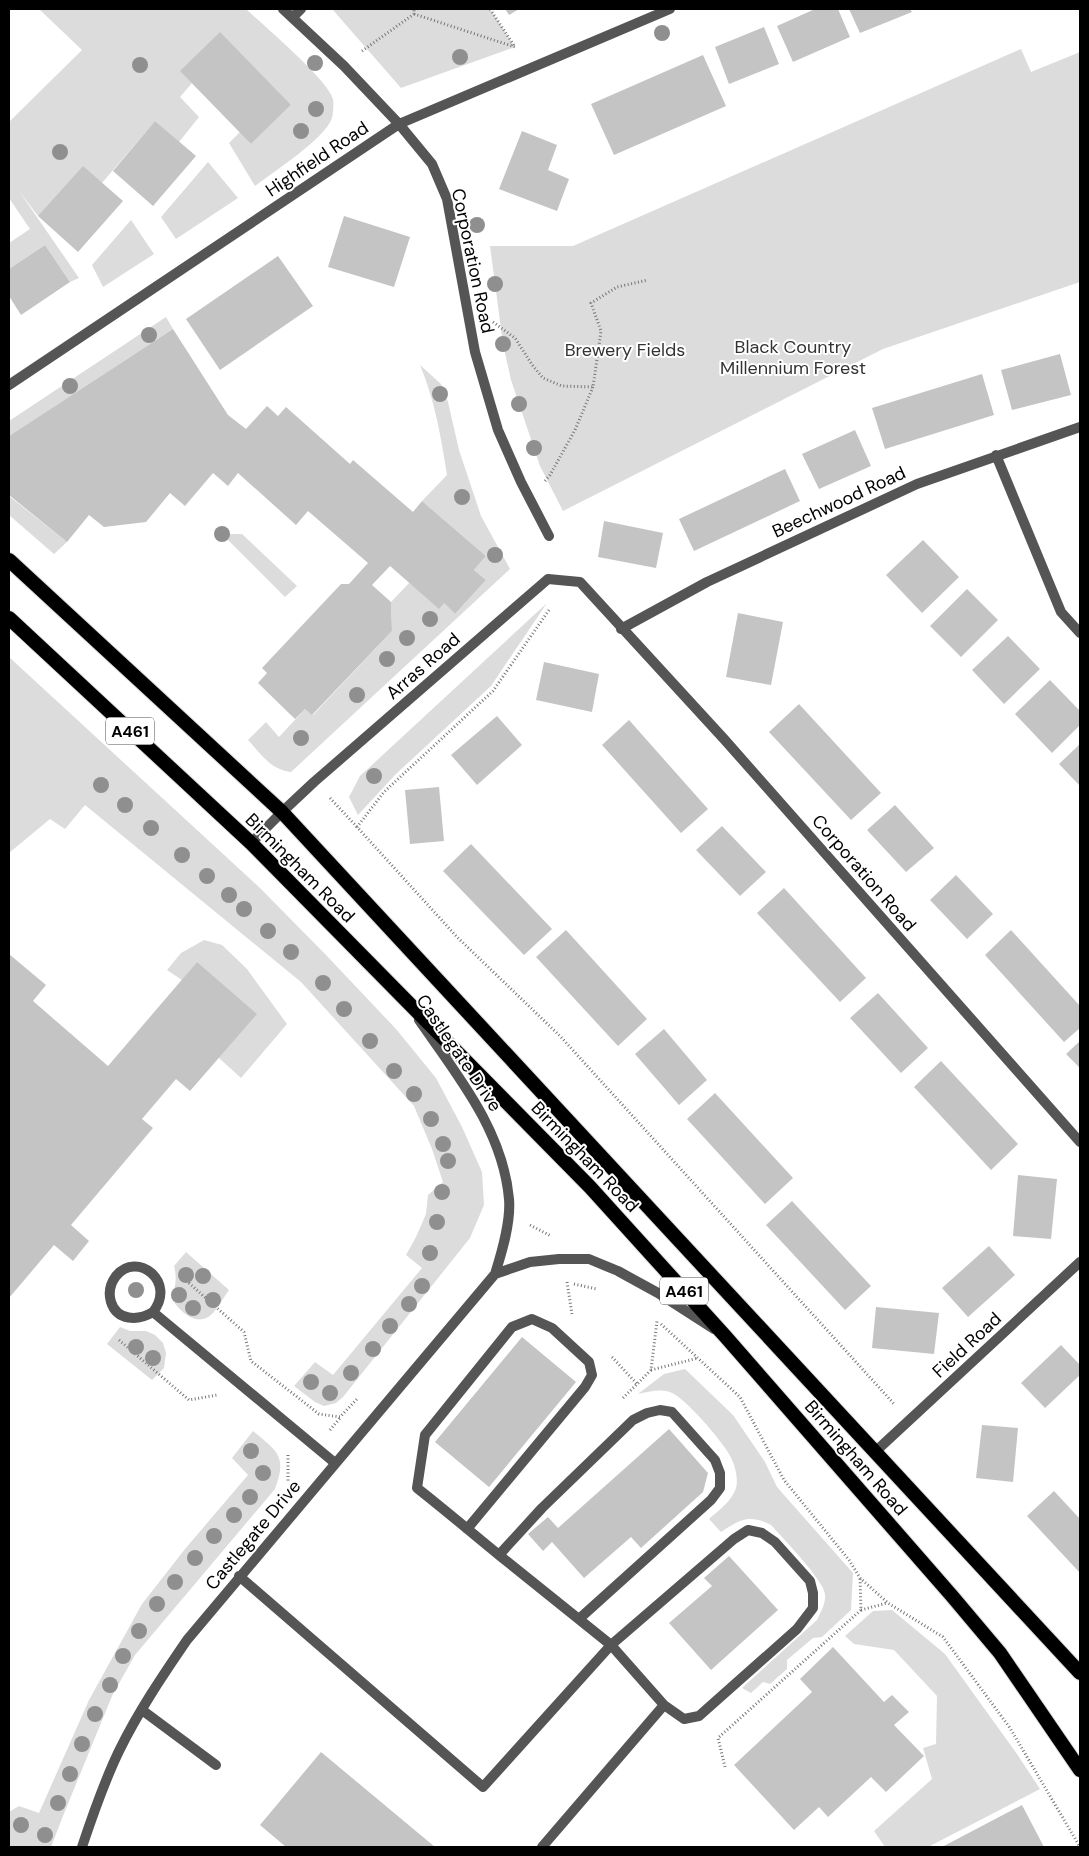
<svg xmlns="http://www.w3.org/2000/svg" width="1089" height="1856" font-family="'DM Sans',sans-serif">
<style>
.green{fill:#dcdcdc}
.building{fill:#c4c4c4}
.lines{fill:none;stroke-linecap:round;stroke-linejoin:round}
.trunk-casing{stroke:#dbdbdb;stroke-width:16}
.path{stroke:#777;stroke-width:3;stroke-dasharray:1 2.5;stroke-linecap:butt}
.service{stroke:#555;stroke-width:10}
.minor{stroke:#555;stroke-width:10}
.trunk{stroke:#000;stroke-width:14}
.tree{fill:#8f8f8f}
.labels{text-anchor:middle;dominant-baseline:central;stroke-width:4;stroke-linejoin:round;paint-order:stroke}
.shield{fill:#fff;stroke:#4c4c4c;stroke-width:1}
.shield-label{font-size:16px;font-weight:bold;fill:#000}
.street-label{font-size:18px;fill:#000;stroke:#fff}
.park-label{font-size:18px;fill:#333;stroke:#fff}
</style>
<rect width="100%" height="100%" fill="#fff"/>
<!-- green -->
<path class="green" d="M39,9H246C264,26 327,79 333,99C334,104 333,114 332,118C325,139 273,172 255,186L229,143L240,132L251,144L291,105L181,71L192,83L180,97L199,117L179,142L155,121L102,183L38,216L19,191L79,278L70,282L45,245L9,269V243L30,229L9,198V122L82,50Z
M335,9H490L515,47L401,88L333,10Z
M1021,49L1031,72L1080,52V282L883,349L563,511L540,466L511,380L503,344L490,246H573Z
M208,162L238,198L176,239L161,217Z
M131,220L154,254L103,287L92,265Z
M166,317L173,329L9,436V421Z
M420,365L441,384L448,402L459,450L481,516L510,569L291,772C271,770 261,754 248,740L266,722L279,737L305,709L313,715L392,631L391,602L409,583L444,603L455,614L486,580L474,570L486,556L422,501L447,475C441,437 435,401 420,365Z
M9,496L67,542L54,554L9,515Z
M222,534H242L297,586L285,597Z
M547,603L491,686L396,774L358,815L349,797L360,776Z
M9,657L260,888L326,955L396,1029L436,1078L462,1127L482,1172L484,1205L470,1238L343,1397L336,1403L324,1406L315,1402L294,1386L315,1362L333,1375L422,1268L406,1255L416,1237L426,1214L428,1195L443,1182L432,1149L414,1106L301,982L85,805L65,829L50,819L9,853Z
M204,940L222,945L247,969L287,1024L241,1078L219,1058L197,962L182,980L167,970L181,953Z
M186,1252L229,1290C224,1297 219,1306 213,1313C198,1329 180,1312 171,1298C176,1286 177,1278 174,1266Z
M120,1327L130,1331H146L155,1335L163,1343L166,1353L164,1368L152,1380L107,1344Z
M685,1369L733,1415L765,1462L777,1487L853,1573L851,1610L822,1637L813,1638L787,1660V1669L770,1684L763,1682L751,1693L742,1688L817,1620C821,1612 826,1603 825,1594C824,1581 782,1537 771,1525C749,1514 741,1519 721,1532L709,1519C719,1510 732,1501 736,1488C739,1478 734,1462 729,1454C721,1440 686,1399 672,1393C661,1388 649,1392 638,1394L664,1374Z
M253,1431C278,1452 287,1456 275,1489L135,1655L112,1696L63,1816L51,1847H9V1812L19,1806L39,1813L89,1700L142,1604L185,1549L248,1475L232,1458Z
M892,1610L945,1654L1017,1754L1040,1789L928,1847H885L874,1831L932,1779L923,1748L936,1744L937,1696L894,1650L854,1644L845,1636L873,1611Z"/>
<!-- building -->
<path class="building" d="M505,9H519L509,15Z
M815,9H838L850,37L793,62L777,26Z
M849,9H910L912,12L860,33Z
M764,27L779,64L729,84L715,47Z
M220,32L291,105L251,144L180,71Z
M703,55L726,106L614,155L591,104Z
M155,121L196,156L153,206L113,171Z
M522,131L557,145L548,170L569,179L557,211L499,189Z
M83,166L123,201L78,252L38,216Z
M344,216L410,237L394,287L328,267Z
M45,245L70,282L21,315L9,296V269Z
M278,256L313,306L220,370L186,319Z
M173,329L228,415L246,429L267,406L278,416L286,407L350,464L353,460L413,512L422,501L486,556L474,570L486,580L455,614L444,603L439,609L390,566L372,585L391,602L392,631L312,715L305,709L295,719L258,683L267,673L262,668L341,584H349L368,563L308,511L296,525L238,473L228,486L213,473L185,506L170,493L146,522L104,527L89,515L67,542L9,495V436Z
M1060,354L1071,395L1012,410L1001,370Z
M982,374L994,415L885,449L872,408Z
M855,430L871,466L819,489L802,454Z
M785,469L800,501L694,551L679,519Z
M604,521L663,533L656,568L598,557Z
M923,540L959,577L922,613L886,575Z
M967,589L998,620L961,657L930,626Z
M738,613L783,622L771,685L726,677Z
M1008,636L1040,669L1004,704L972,670Z
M544,662L599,674L592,712L536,700Z
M1050,680L1080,711V725L1052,753L1015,714Z
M799,704L881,793L851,820L769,732Z
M497,716L522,745L477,785L451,755Z
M629,720L708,809L681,833L602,745Z
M1080,744V786L1059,764Z
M439,787L444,841L410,844L405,790Z
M895,805L934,848L906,872L867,830Z
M722,826L766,872L740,896L696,850Z
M471,844L552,929L524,955L443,871Z
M956,875L993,914L967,939L930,900Z
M784,888L866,978L840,1002L757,913Z
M566,930L647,1019L618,1046L536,957Z
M1011,930L1080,1006V1028L1064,1042L985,955Z
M9,954L46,985L33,1001L108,1066L197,962L257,1014L190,1091L176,1079L142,1119L153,1128L71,1225L89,1241L73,1261L54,1245L9,1298Z
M878,993L928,1048L901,1073L850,1018Z
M664,1029L707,1080L679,1105L635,1054Z
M1080,1041V1068L1066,1054Z
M941,1061L1018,1144L991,1170L914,1087Z
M715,1093L793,1178L765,1204L687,1119Z
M1018,1175L1057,1179L1051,1239L1013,1236Z
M792,1201L871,1286L845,1310L766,1225Z
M989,1246L1015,1275L968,1317L942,1288Z
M876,1307L939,1313L934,1354L872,1348Z
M522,1337L576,1382L489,1487L435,1442Z
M1061,1345L1080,1365V1375L1045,1408L1021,1383Z
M982,1425L1018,1428L1013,1482L976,1478Z
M669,1429L708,1473L703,1492L641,1548L631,1537L584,1578L552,1542L543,1551L528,1534L548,1517L558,1528Z
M1054,1491L1080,1519V1573L1027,1516Z
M729,1556L778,1610L711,1670L669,1623L712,1586L704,1578Z
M833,1647L884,1702L892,1695L909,1712L894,1725L924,1756L886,1792L871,1777L828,1817L819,1807L794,1830L734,1765L812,1692L800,1679Z
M321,1752L435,1847H286L260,1825Z
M1022,1805L1044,1847H942Z"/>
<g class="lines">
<defs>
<path id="trunk" d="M9,560L282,812L1080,1673
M9,618L251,843L590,1187L725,1336L952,1596L1000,1653L1080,1770"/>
</defs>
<!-- trunk casing -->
<use href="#trunk" class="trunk-casing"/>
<!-- path -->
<path class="path" d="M414,14L515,47L490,9
M362,51L414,14V9
M493,322L515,338L533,366L543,378L562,386L593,387L601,331L591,303L617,287L648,280
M545,481L550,475L575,430L593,387
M549,610L493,691L384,792L357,827L457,937L560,1036L895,1405
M330,798L357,827
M530,1225L551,1236
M181,1276L244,1332L251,1361L319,1414L340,1417L358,1398
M567,1282L572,1314
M574,1284L597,1289
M661,1324L740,1397L784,1480L849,1560L860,1578L888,1603L943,1637L1010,1728L1080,1847
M119,1340L189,1400L217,1395
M612,1357L637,1384
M651,1370L698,1358
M623,1398L651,1370L657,1321
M330,1430L340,1418
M288,1455V1483
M861,1610L887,1603
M725,1767L718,1738L861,1610L860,1578"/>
<!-- service -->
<path class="service" d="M251,843L282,812
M153,1312C177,1282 137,1250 116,1276C110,1284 108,1292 111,1302C117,1321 138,1321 153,1312L335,1463
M467,1529L585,1387L592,1375L589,1362L552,1328L532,1319L512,1327L425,1435L417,1488C445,1510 472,1533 499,1555L611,1645L664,1705L542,1847
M499,1555L542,1508L633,1420L647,1413L660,1410L672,1412L715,1460L720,1473V1488L711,1500L579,1619
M239,1576L483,1787L611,1645L734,1539L748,1530L762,1533L775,1542L810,1581L813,1593V1608L797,1629L699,1716L684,1719L664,1705
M142,1710L216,1765"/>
<!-- minor -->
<path class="minor" d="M283,9L344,66L399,124L432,164L447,199L475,352L498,430L521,482L549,536
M293,17L301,9
M9,385L399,124L670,9
M996,455L1061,612L1080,633
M621,629L707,582L917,484L1080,427
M282,812L314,782L548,579L580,582L724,739L1080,1142
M495,1274L530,1262L559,1259H589L618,1271L658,1293L714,1329
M876,1451L1080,1262
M82,1847C93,1814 104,1782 119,1751C138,1712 163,1675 187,1640L495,1274C502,1252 511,1222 509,1199C503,1130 457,1075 419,1020"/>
<!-- trunk -->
<use href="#trunk" class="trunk"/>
</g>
<!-- trees -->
<g class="tree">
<circle cx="662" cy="33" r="8"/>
<circle cx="460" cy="57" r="8"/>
<circle cx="315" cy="63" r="8"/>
<circle cx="140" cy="65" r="8"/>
<circle cx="316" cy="109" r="8"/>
<circle cx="301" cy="131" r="8"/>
<circle cx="60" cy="152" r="8"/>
<circle cx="477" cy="225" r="8"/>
<circle cx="495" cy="284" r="8"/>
<circle cx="149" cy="335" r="8"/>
<circle cx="503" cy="344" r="8"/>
<circle cx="70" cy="386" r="8"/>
<circle cx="440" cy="394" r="8"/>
<circle cx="519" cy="404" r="8"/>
<circle cx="534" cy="448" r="8"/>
<circle cx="462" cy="497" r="8"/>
<circle cx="222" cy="534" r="8"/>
<circle cx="495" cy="555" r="8"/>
<circle cx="430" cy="619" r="8"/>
<circle cx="407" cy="638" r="8"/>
<circle cx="387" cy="659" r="8"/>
<circle cx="357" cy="695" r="8"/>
<circle cx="301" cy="738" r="8"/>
<circle cx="374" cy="776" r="8"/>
<circle cx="101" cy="785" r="8"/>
<circle cx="125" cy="805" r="8"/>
<circle cx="151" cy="828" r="8"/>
<circle cx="182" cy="855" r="8"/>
<circle cx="207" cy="876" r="8"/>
<circle cx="229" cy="895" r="8"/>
<circle cx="244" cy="909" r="8"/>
<circle cx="268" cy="931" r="8"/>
<circle cx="291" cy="952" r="8"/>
<circle cx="323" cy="983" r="8"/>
<circle cx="344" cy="1009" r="8"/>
<circle cx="370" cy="1041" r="8"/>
<circle cx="394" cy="1071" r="8"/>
<circle cx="414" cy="1094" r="8"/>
<circle cx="431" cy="1119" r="8"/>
<circle cx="443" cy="1144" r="8"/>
<circle cx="448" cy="1161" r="8"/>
<circle cx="442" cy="1192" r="8"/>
<circle cx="437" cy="1222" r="8"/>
<circle cx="430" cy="1253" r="8"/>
<circle cx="186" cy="1275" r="8"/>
<circle cx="203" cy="1276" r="8"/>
<circle cx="422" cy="1286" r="8"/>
<circle cx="136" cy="1290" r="8"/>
<circle cx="179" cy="1295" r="8"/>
<circle cx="213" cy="1300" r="8"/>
<circle cx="409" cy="1304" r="8"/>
<circle cx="193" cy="1308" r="8"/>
<circle cx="390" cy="1326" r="8"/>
<circle cx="136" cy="1347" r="8"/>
<circle cx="373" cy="1349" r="8"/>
<circle cx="153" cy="1358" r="8"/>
<circle cx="351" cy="1373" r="8"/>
<circle cx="311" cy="1382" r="8"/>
<circle cx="330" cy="1393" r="8"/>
<circle cx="251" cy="1451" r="8"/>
<circle cx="263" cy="1473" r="8"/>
<circle cx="250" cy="1497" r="8"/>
<circle cx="234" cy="1515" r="8"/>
<circle cx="214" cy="1536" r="8"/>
<circle cx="195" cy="1558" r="8"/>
<circle cx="175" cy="1582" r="8"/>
<circle cx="157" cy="1604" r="8"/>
<circle cx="139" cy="1631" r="8"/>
<circle cx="123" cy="1656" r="8"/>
<circle cx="110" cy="1685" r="8"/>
<circle cx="95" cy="1714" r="8"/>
<circle cx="82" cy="1744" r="8"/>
<circle cx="70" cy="1774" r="8"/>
<circle cx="58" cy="1803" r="8"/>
<circle cx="21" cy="1825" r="8"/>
<circle cx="45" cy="1835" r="8"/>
</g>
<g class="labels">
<!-- shield labels -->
<g class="shield">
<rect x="106" y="717.5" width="48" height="27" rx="4"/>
<rect x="660" y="1277.5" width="48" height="27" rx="4"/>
</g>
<g class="shield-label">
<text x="130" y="731">A461</text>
<text x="684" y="1291">A461</text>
</g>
<!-- street labels -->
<g class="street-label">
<text transform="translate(317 159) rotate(-34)">Highfield Road</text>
<text transform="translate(473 261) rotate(78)">Corporation Road</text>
<text transform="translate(839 502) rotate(-25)">Beechwood Road</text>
<text transform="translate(423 666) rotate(-41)">Arras Road</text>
<text transform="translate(300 868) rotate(45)">Birmingham Road</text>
<text transform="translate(864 873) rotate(49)">Corporation Road</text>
<text transform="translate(459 1053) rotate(56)">Castlegate Drive</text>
<text transform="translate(585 1157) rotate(46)">Birmingham Road</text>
<text transform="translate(967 1345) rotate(-43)">Field Road</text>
<text transform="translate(856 1458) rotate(49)">Birmingham Road</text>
<text transform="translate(253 1535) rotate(-50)">Castlegate Drive</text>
</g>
<!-- park labels -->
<g class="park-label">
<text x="793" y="347">Black Country<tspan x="793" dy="21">Millennium Forest</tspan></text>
<text x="625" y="350">Brewery Fields</text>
</g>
</g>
<!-- border -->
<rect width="1089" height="1856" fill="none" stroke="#000000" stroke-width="20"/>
</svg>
